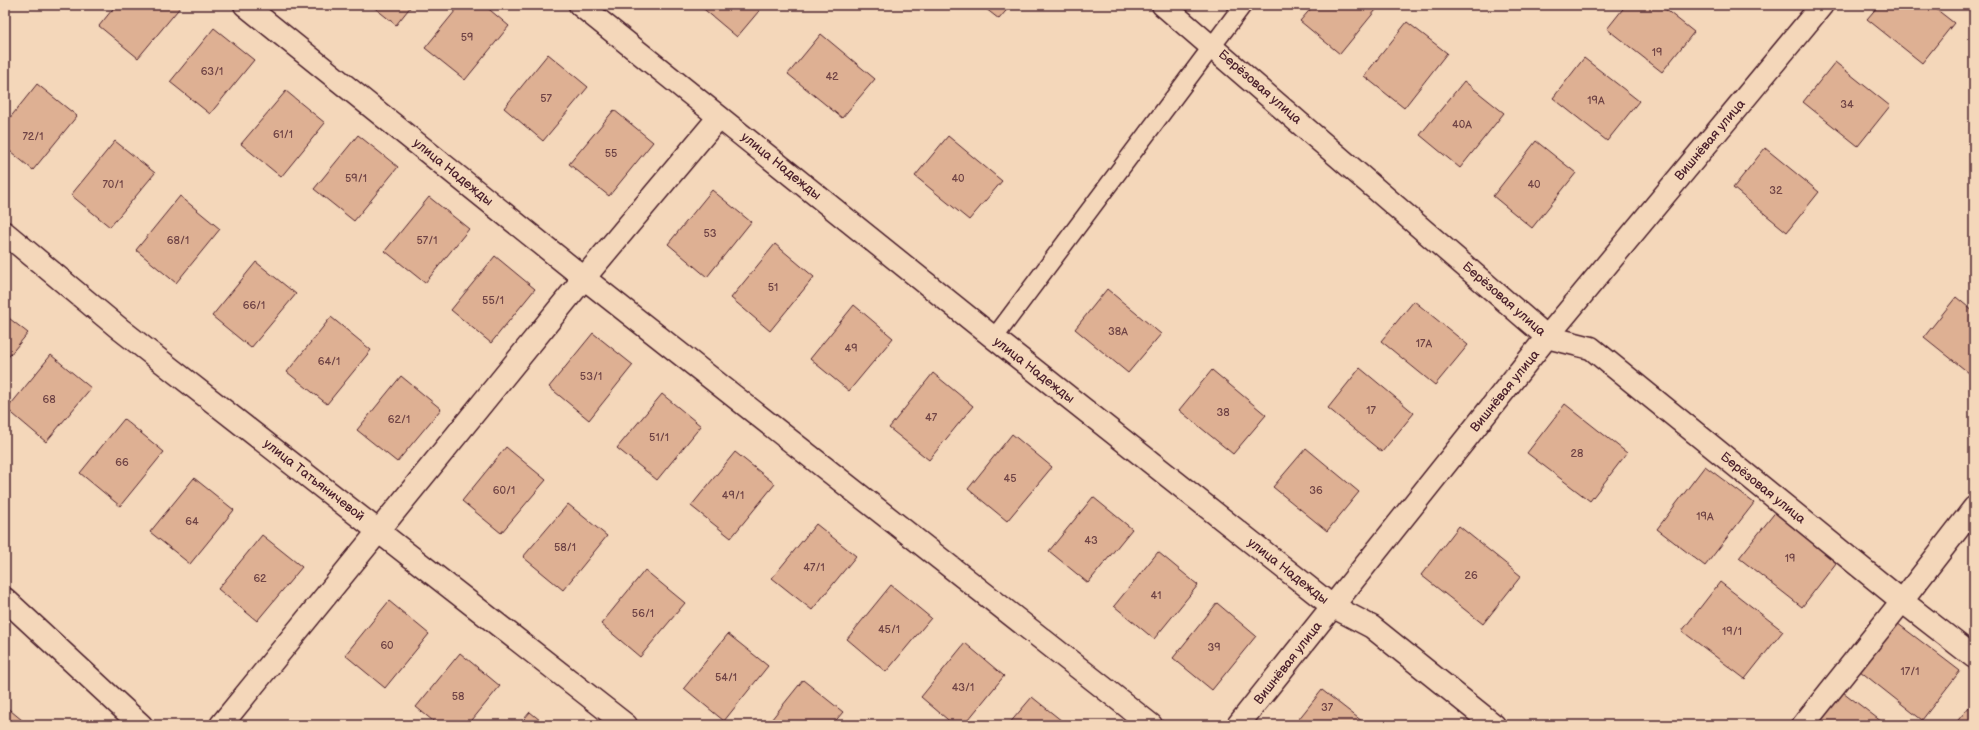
<svg xmlns="http://www.w3.org/2000/svg" width="1979" height="730" font-family="'Balsamiq Sans',sans-serif">
<style>
.building{fill:#deb093;stroke:#4a1f2b}
.lines{fill:none;stroke-linecap:round;stroke-linejoin:round}
.lane-casing{stroke:#4a1f2b;stroke-width:20}
.street-casing{stroke:#4a1f2b;stroke-width:25}
.lane{stroke:#f4d7ba;stroke-width:17}
.street{stroke:#f4d7ba;stroke-width:22}
.labels{text-anchor:middle;dominant-baseline:central;stroke-width:3;stroke-linejoin:round;paint-order:stroke}
.number-label{font-size:11px;fill:#6f4345}
.street-label{font-size:13px;fill:#4a1f2b;stroke:#f4d7ba}
</style>
<rect width="100%" height="100%" fill="#f4d7ba"/>
<filter id="ink" filterUnits="userSpaceOnUse"><feTurbulence type="fractalNoise" baseFrequency=".025" numOctaves="2"/><feDisplacementMap in="SourceGraphic" scale="8" xChannelSelector="R" yChannelSelector="G"/><feConvolveMatrix kernelMatrix="1 2 1 2 8 2 1 2 1" color-interpolation-filters="sRGB"/></filter>
<g filter="url(#ink)">
<!-- building -->
<path class="building" d="M116,5H182L138,58L99,26Z
M371,5H412L396,25Z
M460,5H484L509,26L465,80L425,48Z
M699,5H764L737,37Z
M981,5H1011L999,19Z
M1314,5H1380L1340,54L1300,21Z
M1626,5H1660L1694,32L1662,72L1607,29Z
M1879,5H1931L1954,23L1922,63L1867,19Z
M1407,22L1447,53L1404,108L1364,76Z
M214,28L254,60L210,114L170,82Z
M821,34L875,79L842,118L788,74Z
M548,54L588,87L543,141L504,108Z
M1584,58L1639,101L1607,141L1553,98Z
M1835,62L1890,106L1858,146L1803,102Z
M1464,81L1504,113L1460,168L1420,135Z
M37,84L77,116L33,170L5,147V124Z
M286,91L325,123L281,177L241,144Z
M614,110L653,142L609,196L569,164Z
M358,135L398,167L354,221L314,189Z
M948,136L1002,181L969,220L915,176Z
M115,141L155,173L110,227L71,195Z
M1536,141L1576,173L1532,228L1493,196Z
M1765,148L1819,192L1787,232L1733,188Z
M712,190L751,222L707,277L668,244Z
M180,196L220,229L176,283L136,250Z
M429,197L469,229L425,283L385,251Z
M775,244L814,277L770,331L731,298Z
M495,256L535,289L491,343L451,310Z
M256,262L296,294L251,348L212,316Z
M1107,289L1161,334L1128,373L1075,329Z
M1956,297L1974,312V377L1924,337Z
M1414,301L1468,345L1435,385L1381,341Z
M854,305L893,338L849,391L810,359Z
M5,315L28,333L5,361Z
M331,317L371,350L327,404L287,372Z
M593,333L633,365L589,420L549,387Z
M51,355L91,388L46,442L7,409Z
M1360,368L1414,413L1382,452L1328,408Z
M1212,370L1266,415L1233,454L1179,410Z
M933,373L973,406L929,460L889,428Z
M401,376L441,409L397,462L357,430Z
M662,394L701,426L657,480L617,448Z
M1565,404L1627,453L1590,501L1527,453Z
M124,419L164,452L120,506L80,473Z
M1012,434L1052,467L1007,521L968,489Z
M506,447L546,480L501,533L462,501Z
M1306,448L1359,492L1327,531L1273,487Z
M735,452L775,484L731,538L691,506Z
M1705,466L1754,503L1705,566L1657,529Z
M194,478L234,510L190,564L150,532Z
M1093,497L1132,529L1088,583L1049,551Z
M568,504L607,536L563,590L523,557Z
M1777,510L1840,558L1802,607L1739,558Z
M816,524L856,556L812,610L772,578Z
M1459,526L1521,576L1483,624L1421,575Z
M262,535L302,567L257,621L218,589Z
M1158,552L1198,585L1154,639L1114,606Z
M645,570L685,603L640,657L601,624Z
M1720,582L1783,631L1745,679L1682,631Z
M891,585L931,618L886,672L847,639Z
M389,601L429,634L385,688L345,655Z
M1217,603L1256,636L1212,690L1173,658Z
M1897,623L1960,671L1922,720L1860,671Z
M728,634L768,666L724,721L684,688Z
M965,643L1004,676L964,725H954L921,697Z
M460,653L500,686L468,725H438L416,707Z
M803,680L843,712L832,725H767Z
M1322,690L1367,725H1294Z
M1843,692L1886,725H1817Z
M1032,697L1067,725H1008Z
M1974,701V725H1954Z
M5,706L28,725H5Z
M530,712L546,725H519Z"/>
<g class="lines">
<defs>
<path id="lane" d="M994,338L1243,5"/>
<path id="street" d="M245,5L584,278L1151,725
M580,5L994,338L1332,606L1372,627L1494,725
M1163,5L1547,337L1591,348L1902,601L1974,657
M5,233L120,329L626,725
M5,599L141,725
M221,725L584,278L719,117
M1238,725L1547,337L1822,5
M1803,725L1902,601L1974,508"/>
</defs>
<!-- lane casing -->
<use href="#lane" class="lane-casing"/>
<!-- street casing -->
<use href="#street" class="street-casing"/>
<!-- lane -->
<use href="#lane" class="lane"/>
<!-- street -->
<use href="#street" class="street"/>
</g>
</g>
<g class="labels">
<!-- number labels -->
<g class="number-label">
<text x="467" y="37">59</text>
<text x="1657" y="52">19</text>
<text x="212" y="71">63/1</text>
<text x="832" y="76">42</text>
<text x="546" y="98">57</text>
<text x="1596" y="100">19А</text>
<text x="1847" y="104">34</text>
<text x="1462" y="124">40А</text>
<text x="283" y="134">61/1</text>
<text x="33" y="136">72/1</text>
<text x="611" y="153">55</text>
<text x="356" y="178">59/1</text>
<text x="958" y="178">40</text>
<text x="113" y="184">70/1</text>
<text x="1534" y="184">40</text>
<text x="1776" y="190">32</text>
<text x="710" y="233">53</text>
<text x="178" y="240">68/1</text>
<text x="427" y="240">57/1</text>
<text x="773" y="287">51</text>
<text x="493" y="300">55/1</text>
<text x="254" y="305">66/1</text>
<text x="1118" y="331">38А</text>
<text x="1424" y="343">17А</text>
<text x="851" y="348">49</text>
<text x="329" y="361">64/1</text>
<text x="591" y="376">53/1</text>
<text x="49" y="399">68</text>
<text x="1371" y="410">17</text>
<text x="1223" y="412">38</text>
<text x="931" y="417">47</text>
<text x="399" y="419">62/1</text>
<text x="659" y="437">51/1</text>
<text x="1577" y="453">28</text>
<text x="122" y="462">66</text>
<text x="1010" y="478">45</text>
<text x="504" y="490">60/1</text>
<text x="1316" y="490">36</text>
<text x="733" y="495">49/1</text>
<text x="1705" y="516">19А</text>
<text x="192" y="521">64</text>
<text x="1091" y="540">43</text>
<text x="565" y="547">58/1</text>
<text x="1790" y="558">19</text>
<text x="814" y="567">47/1</text>
<text x="1471" y="575">26</text>
<text x="260" y="578">62</text>
<text x="1156" y="595">41</text>
<text x="643" y="613">56/1</text>
<text x="889" y="629">45/1</text>
<text x="1732" y="631">19/1</text>
<text x="387" y="645">60</text>
<text x="1214" y="647">39</text>
<text x="1910" y="671">17/1</text>
<text x="726" y="677">54/1</text>
<text x="963" y="687">43/1</text>
<text x="458" y="696">58</text>
<text x="1327" y="707">37</text>
</g>
<!-- street labels -->
<g class="street-label">
<text transform="translate(1260 87) rotate(41)">Берёзовая улица</text>
<text transform="translate(1710 140) rotate(-50)">Вишнёвая улица</text>
<text transform="translate(781 166) rotate(39)">улица Надежды</text>
<text transform="translate(453 172) rotate(39)">улица Надежды</text>
<text transform="translate(1504 299) rotate(41)">Берёзовая улица</text>
<text transform="translate(1034 370) rotate(38)">улица Надежды</text>
<text transform="translate(1505 391) rotate(-51)">Вишнёвая улица</text>
<text transform="translate(314 480) rotate(38)">улица Татьяничевой</text>
<text transform="translate(1763 488) rotate(39)">Берёзовая улица</text>
<text transform="translate(1288 571) rotate(38)">улица Надежды</text>
<text transform="translate(1288 663) rotate(-52)">Вишнёвая улица</text>
</g>
</g>
<!-- margin -->
<rect width="1979" height="730" fill="none" stroke="#f4d7ba" stroke-width="20"/>
<rect x="10" y="10" width="1959" height="710" fill="none" stroke="#4a1f2b" stroke-width="1.5" filter="url(#ink)"/>
</svg>
